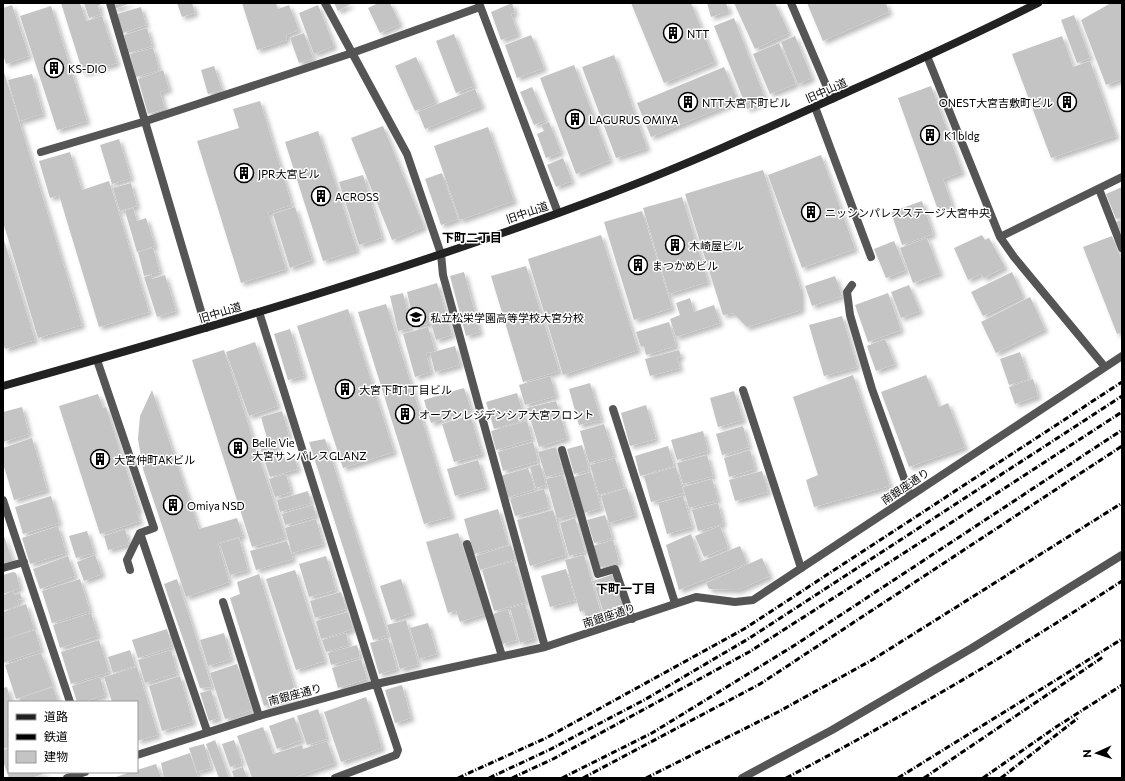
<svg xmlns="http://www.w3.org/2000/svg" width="1125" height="781" font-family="Commissioner,'Noto Sans JP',sans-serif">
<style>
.building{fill:#c4c4c4;filter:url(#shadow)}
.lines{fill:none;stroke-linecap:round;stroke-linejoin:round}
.lane{stroke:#555;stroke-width:8}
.street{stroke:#555;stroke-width:8}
.secondary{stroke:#222;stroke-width:8}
.rail{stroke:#000;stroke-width:3;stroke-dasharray:6 2 1 2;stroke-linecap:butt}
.labels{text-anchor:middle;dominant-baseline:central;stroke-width:3;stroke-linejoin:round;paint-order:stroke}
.poi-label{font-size:11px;fill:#000;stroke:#fff;text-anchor:start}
.street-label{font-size:11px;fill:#000;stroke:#fff}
.neighbourhood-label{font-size:12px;font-weight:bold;fill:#000;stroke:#fff}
</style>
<defs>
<filter id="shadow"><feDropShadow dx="3.5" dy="3.5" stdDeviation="2" flood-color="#0004"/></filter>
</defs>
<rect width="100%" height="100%" fill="#fff"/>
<!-- building -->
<path class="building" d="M61,3H80L86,21L102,16L117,63L83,73Z
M84,3H100V5L98,6L101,14L89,18Z
M112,3H131L114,9Z
M177,3H192L195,13L182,17Z
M242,3H276L278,9L289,5L299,30L286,35L287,40L257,50Z
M334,3H352L338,11Z
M378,3H390L400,24L380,33L368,8Z
M512,3L515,13L511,14L518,34L501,40L491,12Z
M631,3H691L715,62L664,83Z
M707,3H726L729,11L711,17Z
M734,3H775L789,33L755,49Z
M807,3H886L889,12L823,41Z
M1111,3H1122V79L1106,85L1081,20Z
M12,5L29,56L6,64L3,54V8Z
M318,5L334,46L314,54L299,13Z
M51,6L87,121L57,130L20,16Z
M141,7L146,25L123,33L117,14Z
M1074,15L1090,58L1077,63L1061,20Z
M734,18L766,101L747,109L714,26Z
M147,28L152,46L129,53L124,35Z
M304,33L313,58L299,63L290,38Z
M454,34L474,86L456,93L436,41Z
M531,35L544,68L517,78L505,45Z
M795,36L812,78L798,84L781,42Z
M1062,36L1073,67L1090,61L1116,136L1051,158L1012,54Z
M779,43L796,84L770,94L753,54Z
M153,48L159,70L136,77L130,54Z
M614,55L647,148L616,158L582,67Z
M416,57L436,102L415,111L395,66Z
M574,65L610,160L576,174L540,78Z
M214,66L222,90L208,94L201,70Z
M724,67L738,101L651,137L637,103Z
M3,69L82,325L38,338L3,222Z
M163,70L169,89L160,92L165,109L148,114L138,79Z
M32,74L43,114L20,121L8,80Z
M931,86L962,172L943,179L952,205L938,210L898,98Z
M532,87L546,120L534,125L520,92Z
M475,89L482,106L425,129L418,112Z
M260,101L292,205L268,212L286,269L241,283L197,141L239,128L233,109Z
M549,122L561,152L546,158L537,134L544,131L541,125Z
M383,126L424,227L392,240L351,138Z
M488,127L514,201L460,220L434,146Z
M318,131L357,250L323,261L285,142Z
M119,139L131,178L112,184L100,145Z
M70,152L82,190L109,181L149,312L99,327L59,195L50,198L39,161Z
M821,155L855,249L802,268L768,175Z
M563,158L572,181L556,187L547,165Z
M763,170L801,290V310L747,327L733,313L723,315L685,194Z
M442,173L458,219L441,225L425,179Z
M363,175L382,238L359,245L339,182Z
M131,183L137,206L120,211L113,188Z
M1122,187V217L1116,219L1106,194Z
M682,197L708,282L669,294L643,208Z
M922,201L933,234L902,245L891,212Z
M295,207L312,260L290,268L273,214Z
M133,208L137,221L146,218L155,246L137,252L125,211Z
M642,211L672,308L634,320L604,222Z
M1122,220V236L1116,222Z
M601,235L638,350L563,375L528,259Z
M982,235L985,240L989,238L1005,267L984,278L981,274L968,280L954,248Z
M1112,236L1122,261V332L1117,334L1083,247Z
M3,237L35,340L5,349L3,342Z
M927,238L940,273L913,283L900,248Z
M894,241L906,270L886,278L874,249Z
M153,248L160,272L144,276L138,252Z
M526,266L559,371L523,382L491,276Z
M464,272L480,332L466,336L450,276Z
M1012,272L1023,296L983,316L971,292Z
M151,275L152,279L165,275L176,311L157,317L144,277Z
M835,276L842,296L812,306L805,286Z
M437,283L452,335L436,340L431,323L415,327L407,292Z
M909,285L920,311L901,318L891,292Z
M403,293L411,328L398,331L390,296Z
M888,293L901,330L868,342L855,305Z
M1030,297L1045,329L996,353L981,322Z
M690,298L694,312L714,305L720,323L676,337L670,319L680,315L676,303Z
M386,304L452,516L424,524L358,312Z
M348,309L394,452L343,468L297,326Z
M842,316L857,367L824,376L809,325Z
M669,322L676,346L646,355L644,346L641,347L636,332Z
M428,327L435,351L426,353L431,372L415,377L403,334Z
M290,329L304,376L288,380L274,334Z
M885,339L895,364L876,371L867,346Z
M255,342L278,406L249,416L226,352Z
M455,346L460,365L435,372L430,353Z
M224,350L285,537L252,547L192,360Z
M679,350L681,356L677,358L680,368L650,376L645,359Z
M1020,352L1029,379L1009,385L1000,359Z
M853,375L890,486L814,507L806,480L818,475L793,397Z
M926,375L939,407L948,403L965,447L909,467L881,392Z
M550,376L556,396L525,405L519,385Z
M1033,379L1038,396L1015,404L1009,387Z
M590,383L601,420L579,425L569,389Z
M464,388L471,410L431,423L424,400Z
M152,390L199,529L237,518L243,536L218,543L229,582L186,597L143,469L138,439L140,416Z
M734,391L743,420L718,427L710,398Z
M517,393L525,420L494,429L486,402Z
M98,394L103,408L106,407L139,510L136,511L140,521L100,534L59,406Z
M556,401L567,438L539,447L527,408Z
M646,405L656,439L630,446L621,413Z
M22,407L29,434L3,442V412Z
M282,411L289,436L268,442L261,417Z
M470,415L482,454L454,462L442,424Z
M527,421L532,439L496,450L491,431Z
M604,424L614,456L589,463L580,431Z
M743,426L749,447L722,455L716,434Z
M703,431L708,451L677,460L671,440Z
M32,438L47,490L14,500L3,463V448Z
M325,439L388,635L373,640L309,442Z
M276,442L281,459L294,456L298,469L270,477L260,447Z
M533,442L538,461L503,471L498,452Z
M582,445L589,470L574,474L567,449Z
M668,446L674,466L640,476L635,456Z
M556,447L563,472L546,477L538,452Z
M750,450L755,469L729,477L724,458Z
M707,455L713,476L683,484L677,463Z
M615,458L624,488L599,495L590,465Z
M478,460L486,487L455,496L447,469Z
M540,464L546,485L536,488L530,467Z
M676,467L684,493L651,502L644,476Z
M528,468L535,489L506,498L500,476Z
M762,471L768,492L735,501L729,480Z
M591,472L601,508L584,513L574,477Z
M286,474L291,492L275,497L269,479Z
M563,475L575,514L557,519L546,479Z
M712,479L718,500L689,508L683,487Z
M627,488L635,515L609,523L601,496Z
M544,489L549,507L515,516L510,499Z
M308,491L311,503L280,512L277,500Z
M51,496L59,523L23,534L15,507Z
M683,496L692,527L667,534L658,503Z
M718,503L723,524L698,531L692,510Z
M313,505L316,516L285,525L282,514Z
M498,509L508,545L474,554L464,519Z
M553,510L566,555L530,566L517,520Z
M605,515L612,538L594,543L587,520Z
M575,518L585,552L569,556L560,523Z
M316,519L323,544L292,553L285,528Z
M58,526L66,553L30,564L22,538Z
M720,526L728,547L704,557L695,536Z
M125,529L129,544L108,550L104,536Z
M87,531L94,553L76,558L69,536Z
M3,533L13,562L3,565Z
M458,533L485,614L460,622L456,610L448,613L426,542Z
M691,534L700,562L740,546L747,563L679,590L666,545Z
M239,538L248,570L230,575L220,544Z
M613,540L619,562L599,568L593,546Z
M287,541L293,559L256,570L250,551Z
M511,545L515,559L480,570L476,556Z
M95,555L102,574L84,581L77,562Z
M584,555L602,617L587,622L584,610L580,612L565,560Z
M68,556L75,576L40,589L33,569Z
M326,556L336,590L309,597L299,564Z
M762,558L770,576L738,590L709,589L706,583Z
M514,561L526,602L494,611L482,570Z
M566,569L575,600L550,607L541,576Z
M295,570L325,661L296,670L266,579Z
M13,572L16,573L20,588L3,594V575Z
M259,574L297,696L264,706L230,598L240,594L237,582Z
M614,574L627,612L606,619L593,581Z
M80,579L90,611L52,623L42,591Z
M177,579L212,687L200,688L164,584Z
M401,579L412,613L391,620L380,586Z
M13,591L15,595L20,593L22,599L17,600L19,605L3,611V595Z
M341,592L346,609L315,618L310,601Z
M26,604L34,629L3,640V612Z
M525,604L535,638L520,643L510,608Z
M508,609L517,640L502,644L493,614Z
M348,612L353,629L321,639L316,621Z
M91,613L98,636L60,648L53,625Z
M406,620L418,664L400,669L387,625Z
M428,623L437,654L419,659L410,628Z
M167,629L172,647L138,658L132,640Z
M35,630L41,650L3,663V640Z
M224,633L231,659L208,666L200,640Z
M346,633L349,645L326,652L322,640Z
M388,638L397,669L379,674L370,643Z
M99,640L109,672L71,684L61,652Z
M357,645L360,657L331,665L328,653Z
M130,650L135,666L113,673L108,657Z
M171,650L177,673L145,683L138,660Z
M41,653L53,686L16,699L5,665Z
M361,659L367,679L338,688L332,668Z
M237,664L252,710L225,719L210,673Z
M137,667L158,735L137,741V702H112L104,677Z
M180,676L193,722L162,731L149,686Z
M100,677L105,695L83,702H77L72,686Z
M402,685L411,718L395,723L385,690Z
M7,687L11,702H9V747L3,749V688Z
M53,687L58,702H21L20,698Z
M211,690L219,718L209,721L200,693Z
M366,697L382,748L341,762L324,712Z
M318,709L327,739L307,745L297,716Z
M294,717L302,740L277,749L269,726Z
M263,727L273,754L302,745L303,749L327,741L335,763L293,778H252L237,736Z
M215,740L229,778H219L206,744Z
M234,740L242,763L230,767L222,744Z
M204,744L211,768L197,772L189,748Z
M9,748V772H48L32,778H9L3,761V750Z
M190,753L198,778H164L161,763Z
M156,764L161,778H113L131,772H137V770Z
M243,767L247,778H234L232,771Z"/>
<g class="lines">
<!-- lane -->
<path class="lane" d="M815,107L871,257
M41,152L146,121
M852,285L847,292L850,315L872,389L910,495
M97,360L154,528L140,533L127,560L130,570
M743,390L801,568
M613,409L675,603
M562,450L598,574L615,569L632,619
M140,533L207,731
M467,544L502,656
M223,602L259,716
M742,778L832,730L972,648L1122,555"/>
<!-- street -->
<path class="street" d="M110,3L206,328
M325,3L407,154L441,254L443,275L545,647
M479,3L558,213
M791,3L832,99
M927,56L1000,237L1014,257L1105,367
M146,121L352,53L480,7
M1099,189L1122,248
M1000,237L1122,177
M259,312L376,684L398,750L396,755L335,778
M3,500L70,702
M3,568L24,562
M137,755L259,716L376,684L545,647L696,597L735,602L753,600L1122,356
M67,778L85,772"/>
<!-- secondary -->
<path class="secondary" d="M3,386C206,329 409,270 607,195C684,166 761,131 836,97C904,67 972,36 1038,3"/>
<!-- rail -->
<path class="rail" d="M458,778L546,738L744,629L1122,382
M489,778L549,750L646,699L748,639L1122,396
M512,778L553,759L749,652L943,528L1122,412
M562,778L652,733L795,645L1122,430
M583,778L760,684L1122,446
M646,778L778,712L872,660L1122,503
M786,778C901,718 1013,652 1122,581
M898,778L1122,639
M924,778L1103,657
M983,778L1056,727L1122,685
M1001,778L1078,718"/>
</g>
<!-- icons -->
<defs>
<symbol id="building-ring" viewBox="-11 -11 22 22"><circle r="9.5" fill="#fff" stroke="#000" stroke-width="1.5"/><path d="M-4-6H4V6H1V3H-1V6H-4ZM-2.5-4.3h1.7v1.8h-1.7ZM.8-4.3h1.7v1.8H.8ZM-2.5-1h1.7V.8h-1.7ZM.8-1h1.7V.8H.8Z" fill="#000"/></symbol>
<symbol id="school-ring" viewBox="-11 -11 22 22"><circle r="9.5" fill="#fff" stroke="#000" stroke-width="1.5"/><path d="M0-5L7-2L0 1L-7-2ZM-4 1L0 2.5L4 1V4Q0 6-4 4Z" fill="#000"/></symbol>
</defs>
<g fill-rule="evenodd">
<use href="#building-ring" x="662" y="22" width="22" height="22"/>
<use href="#building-ring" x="43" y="57" width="22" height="22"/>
<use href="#building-ring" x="677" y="91" width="22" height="22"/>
<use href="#building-ring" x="1056" y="91" width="22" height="22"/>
<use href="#building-ring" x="564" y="108" width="22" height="22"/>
<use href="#building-ring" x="919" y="124" width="22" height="22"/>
<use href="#building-ring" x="233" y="162" width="22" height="22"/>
<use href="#building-ring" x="310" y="185" width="22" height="22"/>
<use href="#building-ring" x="800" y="201" width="22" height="22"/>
<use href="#building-ring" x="664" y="234" width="22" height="22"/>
<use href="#building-ring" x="627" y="254" width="22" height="22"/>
<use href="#school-ring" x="405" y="306" width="22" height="22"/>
<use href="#building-ring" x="334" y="378" width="22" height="22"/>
<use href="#building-ring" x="394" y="403" width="22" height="22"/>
<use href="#building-ring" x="227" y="437" width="22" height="22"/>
<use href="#building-ring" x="89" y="448" width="22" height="22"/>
<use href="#building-ring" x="162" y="494" width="22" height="22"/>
</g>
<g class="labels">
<!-- poi labels -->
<g class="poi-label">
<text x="687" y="33">NTT</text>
<text x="68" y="68">KS-DIO</text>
<text x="702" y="102">NTT大宮下町ビル</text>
<text x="1053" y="102" text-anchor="end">ONEST大宮吉敷町ビル</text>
<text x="589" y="119">LAGURUS OMIYA</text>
<text x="944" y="135">K1 bldg</text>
<text x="258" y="173">JPR大宮ビル</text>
<text x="335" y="196">ACROSS</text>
<text x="825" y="212">ニッシンパレスステージ大宮中央</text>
<text x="689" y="245">木崎屋ビル</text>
<text x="652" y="265">まつかめビル</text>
<text x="430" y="317">私立松栄学園高等学校大宮分校</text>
<text x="359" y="389">大宮下町1丁目ビル</text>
<text x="419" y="414">オープンレジデンシア大宮フロント</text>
<text x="252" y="442">Belle Vie<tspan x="252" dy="13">大宮サンパレスGLANZ</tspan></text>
<text x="114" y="459">大宮仲町AKビル</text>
<text x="187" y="505">Omiya NSD</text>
</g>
<!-- street labels -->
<g class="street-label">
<text transform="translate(826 90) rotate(-24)">旧中山道</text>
<text transform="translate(527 212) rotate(-19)">旧中山道</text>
<text transform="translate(220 312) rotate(-17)">旧中山道</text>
<text transform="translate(905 486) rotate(-34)">南銀座通り</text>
<text transform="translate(609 615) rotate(-18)">南銀座通り</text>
<text transform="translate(295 694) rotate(-15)">南銀座通り</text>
</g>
<!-- neighbourhood labels -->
<g class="neighbourhood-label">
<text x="472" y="237">下町二丁目</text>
<text x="626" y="588">下町一丁目</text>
</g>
</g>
<!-- border -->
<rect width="1125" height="781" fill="none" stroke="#000000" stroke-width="8"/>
<!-- legend -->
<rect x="8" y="701" width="130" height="72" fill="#ffffff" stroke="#999999"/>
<rect x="16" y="714" width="20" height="6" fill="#222222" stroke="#999999"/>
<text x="44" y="721" font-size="12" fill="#000000">道路</text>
<rect x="16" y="734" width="20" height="6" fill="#000000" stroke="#999999"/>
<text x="44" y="741" font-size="12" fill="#000000">鉄道</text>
<rect x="16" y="751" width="20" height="12" fill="#c4c4c4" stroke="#999999"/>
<text x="44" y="761" font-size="12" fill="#000000">建物</text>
<!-- north arrow -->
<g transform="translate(1097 753) rotate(267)" stroke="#ffffff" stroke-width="3" paint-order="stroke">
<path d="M0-3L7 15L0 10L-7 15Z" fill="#000000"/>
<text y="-6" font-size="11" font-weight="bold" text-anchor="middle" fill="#000000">N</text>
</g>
</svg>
